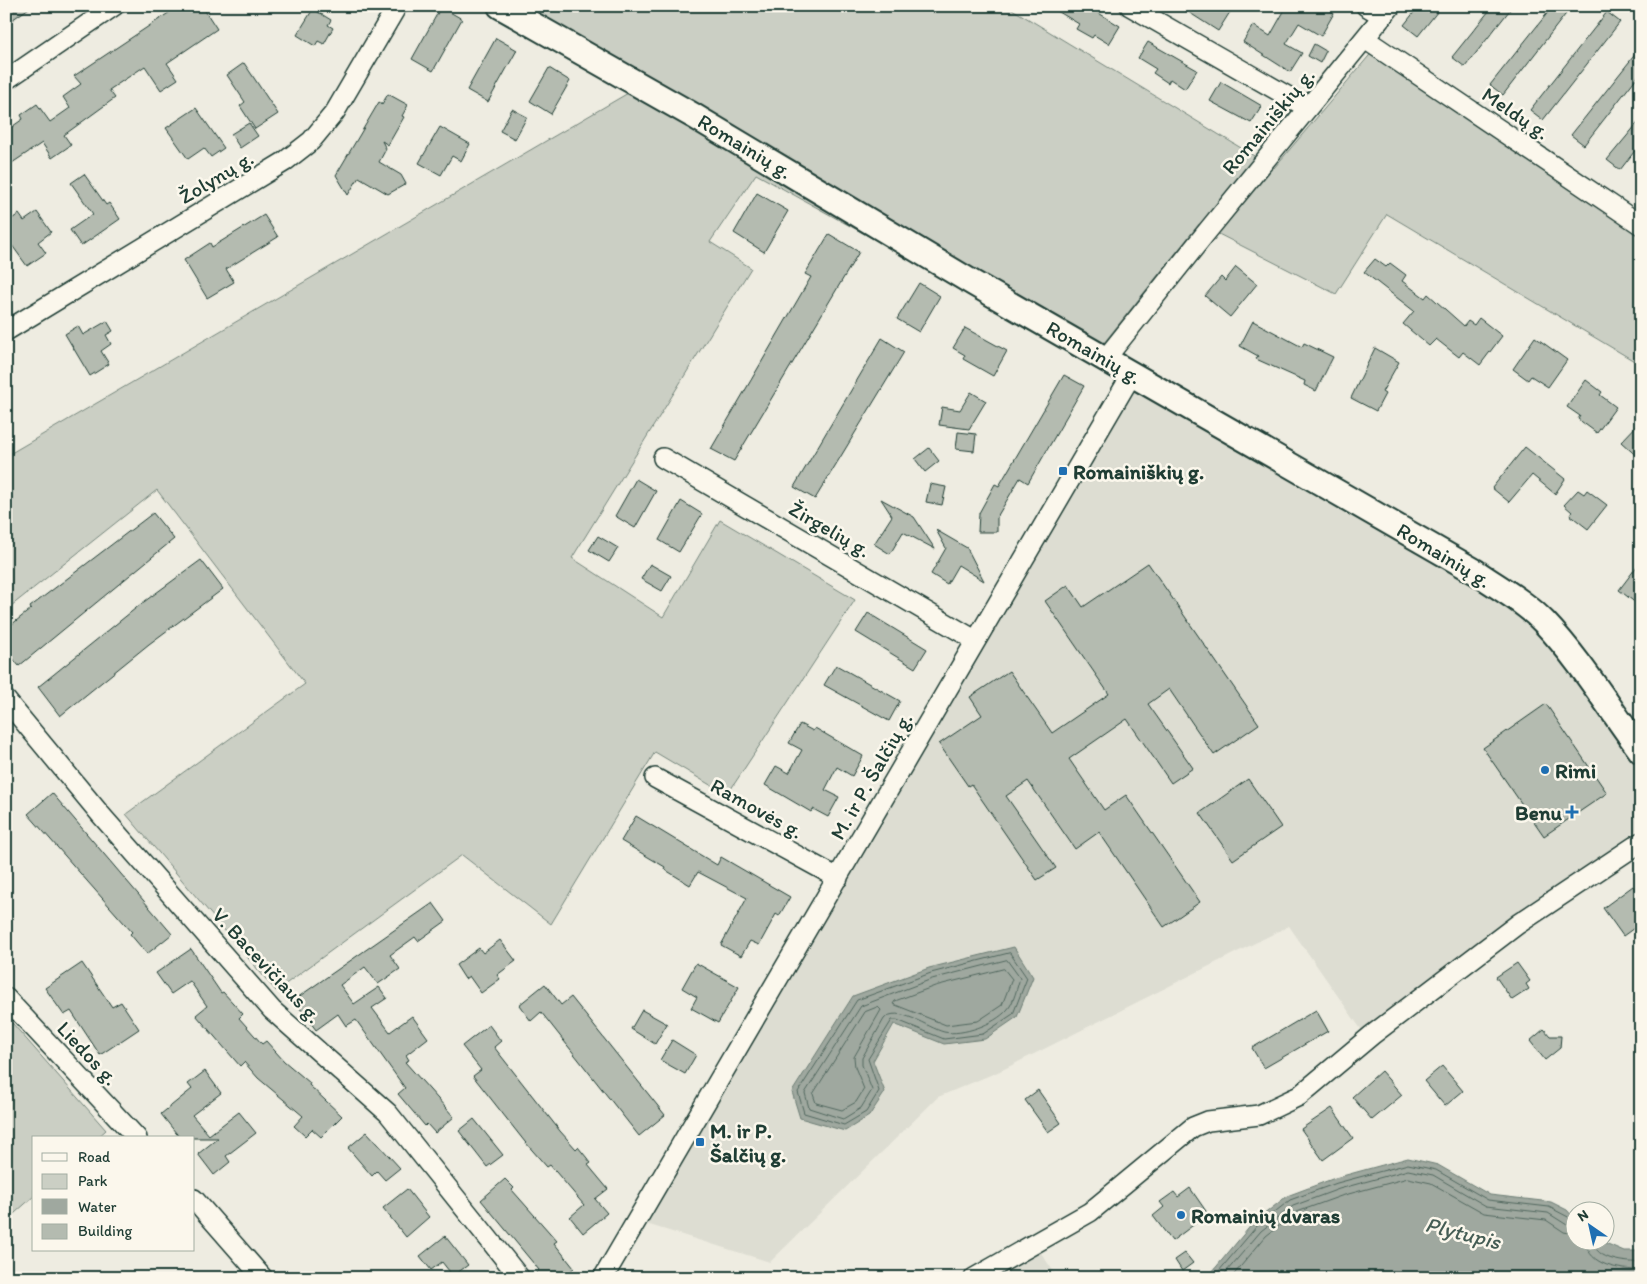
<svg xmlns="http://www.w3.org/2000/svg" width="1647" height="1284" font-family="Itim,sans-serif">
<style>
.built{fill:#ddddd2}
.green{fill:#cbcfc4;stroke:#75867c}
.water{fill:#9fa89f;stroke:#6c7d74}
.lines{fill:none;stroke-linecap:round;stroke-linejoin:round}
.shore{stroke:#52685f;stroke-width:1}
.building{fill:#b4bbb0;stroke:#1f3d34}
.minor-casing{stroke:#1f3d34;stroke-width:22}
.major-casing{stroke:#1f3d34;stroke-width:28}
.minor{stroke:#fbf7ec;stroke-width:19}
.major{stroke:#fbf7ec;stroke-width:24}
.poi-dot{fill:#1f6fb2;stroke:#fbf7ec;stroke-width:2}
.labels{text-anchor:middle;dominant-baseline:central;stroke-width:5;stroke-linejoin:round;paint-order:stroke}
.street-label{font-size:21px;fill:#1f3d34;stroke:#fbf7ec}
.poi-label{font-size:21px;font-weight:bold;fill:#1f3d34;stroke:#fbf7ec;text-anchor:start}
.water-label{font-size:22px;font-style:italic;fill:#455d54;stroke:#fbf7ec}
</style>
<rect width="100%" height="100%" fill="#eeece1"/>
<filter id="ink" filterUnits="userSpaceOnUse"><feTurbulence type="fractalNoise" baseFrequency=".02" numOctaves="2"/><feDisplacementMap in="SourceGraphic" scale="10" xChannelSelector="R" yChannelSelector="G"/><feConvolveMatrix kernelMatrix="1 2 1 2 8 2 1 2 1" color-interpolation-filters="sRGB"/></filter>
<g filter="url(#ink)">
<!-- built -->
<path class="built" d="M1135,384L1512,605L1545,638L1641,765V827L1363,1032L1289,926L1000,1071L938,1097L770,1262L643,1223Z
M1035,1244L1058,1278H974Z"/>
<!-- green -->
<path class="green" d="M497,6H1007L1274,168L1374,50L1641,231V365L1387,214L1336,294L1199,224L1091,359L756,174L710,242L751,268L572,558L663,617L720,520L855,600L727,795L655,752L551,924L462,855L276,991L126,814L305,684L157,490L6,610V456L635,89Z
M6,1016L106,1130L97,1138H34V1196L6,1221Z"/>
<!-- water -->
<path class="water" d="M1014,947L1033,977L1017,1017L985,1039L944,1044L894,1024L873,1061L885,1092L869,1116L845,1131L800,1118L792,1092L853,996L929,968Z
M1408,1158L1438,1165L1490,1195L1551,1202L1567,1210L1574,1218V1242H1603L1624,1251H1641V1278H1207L1253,1223L1287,1196L1335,1178Z"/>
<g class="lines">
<!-- shore -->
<path class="shore" d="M1010,953L1027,978L1013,1014L983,1034L944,1039L897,1020H892L868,1059L879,1091L866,1112L844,1125L804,1113L798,1092L857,1000L931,973Z
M1007,960L1020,978C1017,987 1014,1003 1007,1010C995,1024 962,1036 944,1032C928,1028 897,1004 884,1019L862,1058V1065L872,1090L861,1108L843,1119L809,1108L805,1093L861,1006L932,979Z
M1004,969L1012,979L1002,1005L978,1021L946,1025L893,1004L895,1001L935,986Z
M878,1007L881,1010L854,1057L855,1067L864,1089L856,1102L842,1110L816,1103L813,1094L865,1012Z
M1586,1242C1588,1266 1621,1270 1641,1270
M1593,1242C1596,1260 1626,1263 1641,1262
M1213,1278L1257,1226L1290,1200L1337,1183L1408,1164L1436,1170L1488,1200L1549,1207L1574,1220
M1221,1278L1261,1231L1293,1206L1339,1189L1408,1170L1433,1175L1486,1206L1548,1213L1567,1225L1574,1227
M1231,1278L1266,1236L1297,1212L1341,1196L1408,1178L1431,1183L1484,1213L1546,1220L1564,1232L1574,1234"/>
</g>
<!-- building -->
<path class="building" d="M6,6H32L6,24Z
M179,6H202L217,29L167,63L178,79L161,90L145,66L109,90L115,98L64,135L71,145L52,158L42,143L6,167V131L23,119L21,115L37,104L50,122L70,108L63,97L81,84L74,76Z
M1049,6H1087L1120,26L1109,44L1094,35L1092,38L1076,29L1079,24Z
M1179,6H1220L1230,12L1218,31Z
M1287,6H1323L1334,13L1321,36L1299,23L1286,44L1302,53L1290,72L1243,42L1253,25L1270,36Z
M1419,6H1442L1418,36L1404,25Z
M1493,6H1513L1465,67L1452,57Z
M1553,6H1572L1503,95L1490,85Z
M441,7L462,19L433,71L412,59Z
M313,9L331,20L328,25L333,28L324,44L318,41L315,46L297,35Z
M1607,12L1620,22L1543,120L1530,110Z
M496,38L517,50L488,102L467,90Z
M1148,42L1197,70L1185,89L1170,79L1168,83L1153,73L1156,69L1138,58Z
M1314,44L1326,51L1320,63L1308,56Z
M1641,47V72L1584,145L1571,135Z
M244,63L278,114L255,129L240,106L245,102L227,75Z
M549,68L570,81L551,114L530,101Z
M1221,82L1262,106L1251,123L1210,101Z
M388,94L408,105L402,116L404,117L388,145L382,141L386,149L379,162L401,175L406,184L388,194L359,177L348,195L336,175L379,102L382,104Z
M196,108L224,148L211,157L204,148L188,159L166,128Z
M512,109L527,117L515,139L500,131Z
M1641,119V143L1620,170L1607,160Z
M249,123L258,136L240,148L231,134Z
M440,127L470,144L461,161L452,156L441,175L419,163Z
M84,174L106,205L109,203L120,219L81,246L70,230L93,214L71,183Z
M757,193L788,211L764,252L734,233Z
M37,212L51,232L38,242L46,253L27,266L6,237V223L19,214L24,221Z
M264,215L278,237L226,269L234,282L207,298L184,260L210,243L212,247Z
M829,234L859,252L734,461L711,449L811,277L805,274Z
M1375,259L1386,267L1390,263L1406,275L1402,281L1425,298L1428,294L1464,326L1468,321L1474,325L1479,318L1502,336L1480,365L1463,352L1459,357L1436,339L1429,346L1403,324L1414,311L1364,272Z
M1236,267L1257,284L1230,317L1205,296L1221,277L1225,281Z
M919,283L940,296L919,332L897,319Z
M107,321L113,331L106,335L111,344L101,351L109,364L90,376L65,334L78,326L83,335Z
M1253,321L1302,347L1304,343L1333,357L1316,391L1304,385L1305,381L1256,359L1258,356L1240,346Z
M965,328L1007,351L993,376L963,359L965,355L953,348Z
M1535,337L1567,360L1548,387L1531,376L1528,380L1513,369Z
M882,338L904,352L815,499L794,487Z
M1375,348L1399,362L1382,392L1385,394L1376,411L1351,398Z
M1064,375L1084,386L1028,483L1020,478L997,517V532H978L979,513L995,484L999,486Z
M1586,380L1602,392L1600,395L1616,407L1597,433L1578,419L1580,416L1567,407Z
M971,392L986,401L969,429L939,425L942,407L960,410Z
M1641,421V460L1621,442Z
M958,432L976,434L974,451L956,449Z
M1525,447L1565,479L1555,494L1532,475L1509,502L1492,488Z
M929,448L939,461L925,472L915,459Z
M636,479L656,491L635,528L615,516Z
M930,484L946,487L942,505L926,502Z
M1578,490L1584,494L1587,490L1607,505L1588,529L1570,515L1572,512L1564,505Z
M881,499L914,517L935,549L903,532L890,554L874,544L892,516Z
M681,501L702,514L679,552L659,540Z
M153,513L174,539L19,666L6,650V629L31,609L30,607Z
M936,530L967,548L984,581L958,565L947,584L931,574L946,548Z
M598,536L618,548L609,562L589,550Z
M201,560L223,589L149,644L60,716L38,687L141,604Z
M1641,561V607L1619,590Z
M1148,563L1259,724L1214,755L1169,689L1148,704L1193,768L1171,783L1127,719L1069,759L1104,810L1126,795L1200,902L1164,927L1099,832L1075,849L1028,781L1006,796L1056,868L1037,880L971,784L968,786L939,744L982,715L970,697L1009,671L1052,733L1109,694L1045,601L1068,585L1083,607Z
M650,564L671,576L662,591L641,579Z
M868,613L927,649L915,668L856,632Z
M836,665L900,701L889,721L824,685Z
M1546,704L1607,793L1544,836L1483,748Z
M800,724L813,731L815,728L863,756L852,776L837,767L825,790L839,797L828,817L813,809L811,812L765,785L776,766L789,773L802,750L789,743Z
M1248,779L1281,827L1233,860L1200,813Z
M52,793L172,934L147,954L130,934L132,932L28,814Z
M636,816L717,865L721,857L790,897L779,916L776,914L759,945L750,941L741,956L721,945L747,898L698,872L690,885L664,869L665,867L621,841Z
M1633,886L1641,897V907L1635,911L1641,919V923L1623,936L1603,908Z
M433,903L446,921L418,941L415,937L390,955L400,969L378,984L365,967L340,985L354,1004L379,987L387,998L372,1008L390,1032L412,1016L428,1038L406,1055L409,1060L405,1062L454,1117L435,1133L427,1124L425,1126L398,1094L405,1088L356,1020L346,1026L338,1014L316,1030L294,1000Z
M500,940L516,961L497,975L500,979L481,993L469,976L465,979L456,965L479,948L483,953Z
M191,949L221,993L223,992L243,1014L239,1018L262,1044L266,1041L284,1061L310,1083L309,1085L342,1116L321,1137L312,1129L305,1136L294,1126L303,1116L258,1078L244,1062L240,1066L196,1015L207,1006L190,981L171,994L156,973Z
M82,963L112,1007L121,1002L139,1029L100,1055L71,1011L64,1015L45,988Z
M696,963L739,987L718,1023L691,1008L697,997L682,988Z
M1517,963L1530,981L1526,984L1529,989L1512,1000L1496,977Z
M545,984L561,1005L571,997L665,1115L639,1136L541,1012L531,1021L519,1005Z
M642,1010L667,1024L655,1044L631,1029Z
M1316,1010L1328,1031L1264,1068L1252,1048Z
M489,1025L501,1041L494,1047L560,1131L576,1149L578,1147L591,1163L588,1165L608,1189L595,1199L607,1213L583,1233L570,1217L584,1205L550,1165L547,1167L525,1142L473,1076L481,1070L462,1046Z
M1544,1029L1550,1036H1561L1560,1048L1545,1060L1530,1041Z
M672,1040L696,1055L685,1074L660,1060Z
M1442,1066L1463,1091L1445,1106L1424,1081Z
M205,1071L221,1093L192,1115L209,1135L239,1112L256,1133L226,1156L230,1162L214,1175L198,1154L218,1138H180L161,1114L192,1089L188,1084Z
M1381,1071L1402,1095L1372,1120L1352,1097Z
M1038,1090L1061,1123L1048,1132L1025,1100Z
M1332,1108L1353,1138L1323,1160L1301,1129Z
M474,1119L503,1155L487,1167L459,1131Z
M367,1132L400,1168L385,1180L377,1171L372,1176L348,1148Z
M505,1179L514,1188L512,1190L557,1241L554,1243L574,1268L562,1278H531L539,1270L481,1200Z
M1190,1188L1208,1214L1172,1241L1153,1216L1164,1207L1160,1202L1174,1192L1178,1197Z
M407,1189L429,1217L406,1237L383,1208Z
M445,1236L468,1265L453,1276L442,1262L431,1270L420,1256Z
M1185,1253L1193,1263L1182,1271L1175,1260Z"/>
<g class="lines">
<defs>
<path id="minor" d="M1130,6L1308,108
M1366,6L1383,16
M1365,39L1641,225
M6,80L114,6
M6,331L284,162L311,141L335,112L397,6
M1106,358L1205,234L1391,6
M663,458L975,640
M6,700L101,815L272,1010L388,1113L520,1278
M655,778L838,878
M6,998L137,1138
M194,1199L263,1278
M603,1278L1132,374
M974,1278L1090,1212L1193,1127L1208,1121L1259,1115L1299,1096L1372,1035L1518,924L1641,842"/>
<path id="major" d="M500,6L694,116L973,283L1476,572C1499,588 1525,602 1544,622C1581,661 1609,708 1641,751"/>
</defs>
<!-- minor casing -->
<use href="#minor" class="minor-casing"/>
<!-- major casing -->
<use href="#major" class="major-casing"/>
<!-- minor -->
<use href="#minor" class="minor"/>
<!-- major -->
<use href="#major" class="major"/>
</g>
</g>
<!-- markers -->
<g class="poi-dot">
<rect x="1058" y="466" width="10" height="10" rx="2.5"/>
<circle cx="1545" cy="770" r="5"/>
<path d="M1569.5 804.5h5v5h5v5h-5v5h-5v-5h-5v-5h5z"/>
<rect x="695" y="1137" width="10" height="10" rx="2.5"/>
<circle cx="1181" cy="1215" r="5"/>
</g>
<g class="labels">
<!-- street labels -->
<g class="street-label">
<text transform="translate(1516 113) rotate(34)">Meldų g.</text>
<text transform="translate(1268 121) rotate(-50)">Romainiškių g.</text>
<text transform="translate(745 146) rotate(31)">Romainių g.</text>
<text transform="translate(216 177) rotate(-31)">Žolynų g.</text>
<text transform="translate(1094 352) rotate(30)">Romainių g.</text>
<text transform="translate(830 529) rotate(30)">Žirgelių g.</text>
<text transform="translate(1444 555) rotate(31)">Romainių g.</text>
<text transform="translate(871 776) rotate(-60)">M. ir P. Šalčių g.</text>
<text transform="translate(757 808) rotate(29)">Ramovės g.</text>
<text transform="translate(267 965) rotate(47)">V. Bacevičiaus g.</text>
<text transform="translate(88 1053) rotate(47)">Liedos g.</text>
</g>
<!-- poi labels -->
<g class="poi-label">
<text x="1073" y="471">Romainiškių g.</text>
<text x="1555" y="770">Rimi</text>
<text x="1562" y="812" text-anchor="end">Benu</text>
<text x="710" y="1130">M. ir P.<tspan x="710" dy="24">Šalčių g.</tspan></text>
<text x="1191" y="1215">Romainių dvaras</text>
</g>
<!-- water labels -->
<g class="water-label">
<text transform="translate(1463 1233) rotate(14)">Plytupis</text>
</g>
</g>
<!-- margin -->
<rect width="1647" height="1284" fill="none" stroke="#fbf7ec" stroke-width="25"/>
<rect x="12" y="12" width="1622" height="1259" fill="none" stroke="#1f3d34" stroke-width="2" filter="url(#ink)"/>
<!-- legend -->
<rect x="32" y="1136" width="162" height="115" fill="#fbf7ec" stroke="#a3ada2"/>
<rect x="42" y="1153" width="25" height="8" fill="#fbf7ec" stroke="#a3ada2"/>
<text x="78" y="1162" font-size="15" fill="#1f3d34">Road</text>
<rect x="42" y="1174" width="25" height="15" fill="#cbcfc4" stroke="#a3ada2"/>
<text x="78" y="1186" font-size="15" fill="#1f3d34">Park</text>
<rect x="42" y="1199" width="25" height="15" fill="#9fa89f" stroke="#a3ada2"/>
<text x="78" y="1212" font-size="15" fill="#1f3d34">Water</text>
<rect x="42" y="1224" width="25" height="15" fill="#b4bbb0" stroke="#a3ada2"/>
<text x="78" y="1236" font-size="15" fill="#1f3d34">Building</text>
<!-- north arrow -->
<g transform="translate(1590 1226) rotate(326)"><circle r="24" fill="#fbf7ec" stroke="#a3ada2"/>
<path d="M0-4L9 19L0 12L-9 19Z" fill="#1f6fb2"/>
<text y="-8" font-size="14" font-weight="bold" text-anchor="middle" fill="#1f3d34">N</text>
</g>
</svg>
